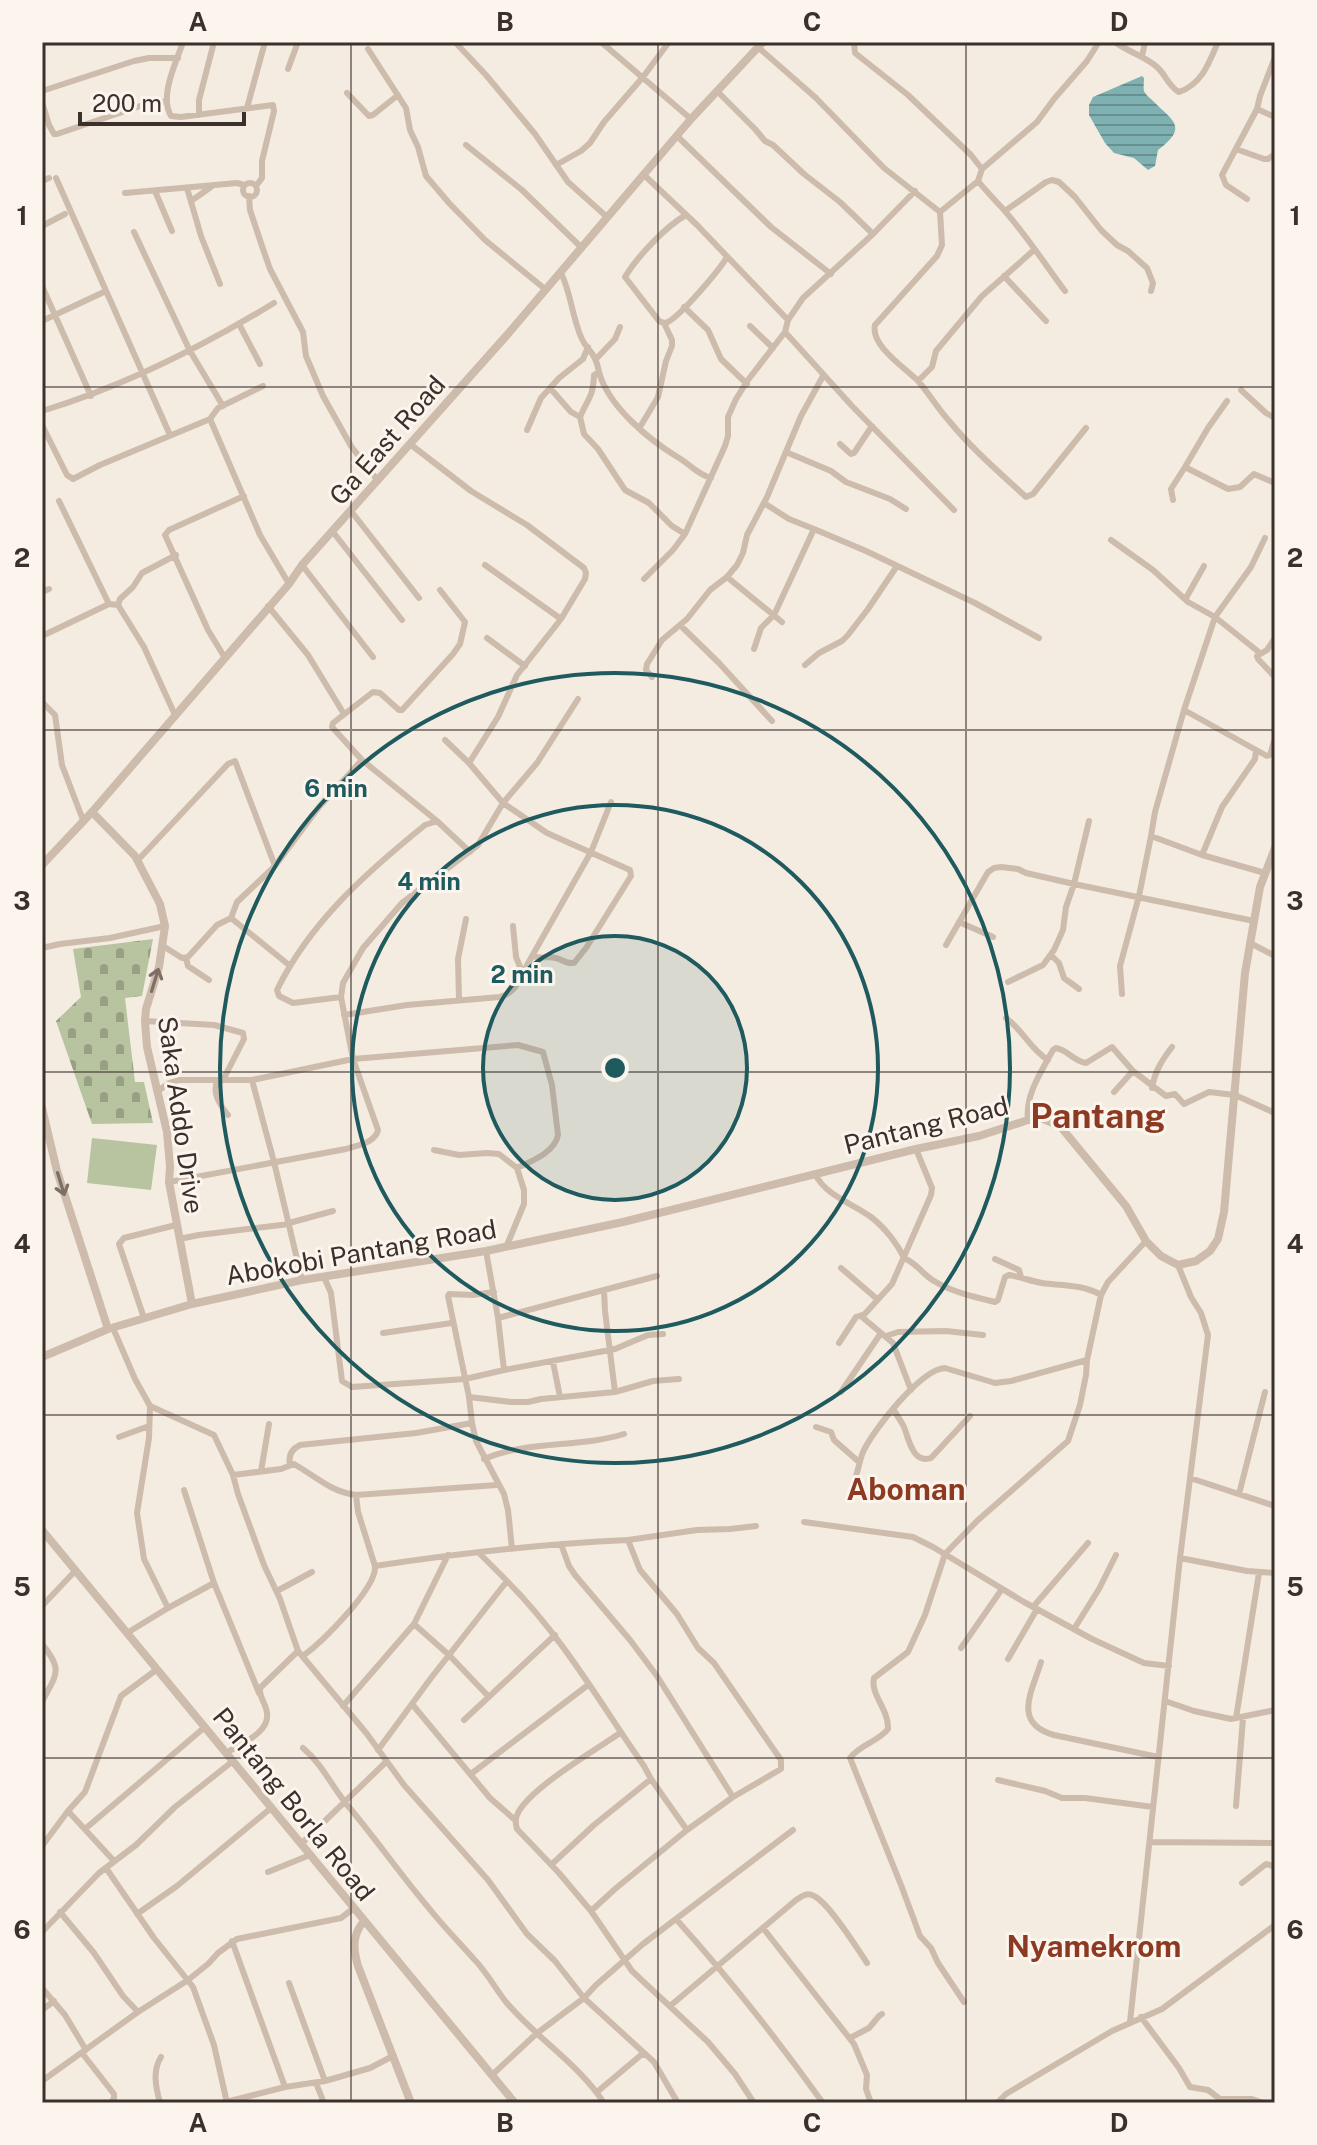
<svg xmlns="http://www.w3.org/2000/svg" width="1317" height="2145" font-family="'Public Sans',sans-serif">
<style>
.cemetery{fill:url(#cemetery-stones)}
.green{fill:#b8c4a0}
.water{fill:url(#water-rules)}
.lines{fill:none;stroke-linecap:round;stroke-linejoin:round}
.minor{stroke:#cdbbac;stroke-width:6}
.tertiary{stroke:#cdbbac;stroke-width:8}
.oneway{stroke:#7d6f65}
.grid{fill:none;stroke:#3b302b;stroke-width:2;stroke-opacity:0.55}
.ring{fill:none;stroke:#1f5a5e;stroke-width:4}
.labels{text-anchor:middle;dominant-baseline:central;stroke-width:6;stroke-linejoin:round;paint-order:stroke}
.street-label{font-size:26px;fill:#3b302b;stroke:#fbf5ee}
.quarter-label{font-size:30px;font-weight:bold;fill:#8c3b22;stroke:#fbf5ee}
.district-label{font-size:34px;font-weight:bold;fill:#8c3b22;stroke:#fbf5ee}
.centre{fill:#1f5a5e;stroke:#fbf5ee;stroke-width:4}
.ring-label{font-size:24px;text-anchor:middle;font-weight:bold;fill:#1f5a5e;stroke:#fbf5ee;stroke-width:6;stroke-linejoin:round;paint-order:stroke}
.neatline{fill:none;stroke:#3b302b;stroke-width:3}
.grid-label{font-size:26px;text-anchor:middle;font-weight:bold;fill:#3b302b}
</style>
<defs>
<pattern id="cemetery-stones" width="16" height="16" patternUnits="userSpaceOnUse" patternTransform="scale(2)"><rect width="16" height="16" fill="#b8c4a0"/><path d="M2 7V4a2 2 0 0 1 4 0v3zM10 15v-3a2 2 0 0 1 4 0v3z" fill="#97a083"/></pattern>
<pattern id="water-rules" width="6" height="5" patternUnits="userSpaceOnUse" patternTransform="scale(2)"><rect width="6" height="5" fill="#7fb0b2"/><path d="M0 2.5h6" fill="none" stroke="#699091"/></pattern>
</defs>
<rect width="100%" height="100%" fill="#f4ebe1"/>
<!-- cemetery -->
<path class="cemetery" d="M153,939L142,996L125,998L135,1082H144L153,1123L92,1124L56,1021L81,997L73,949Z"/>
<!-- green -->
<path class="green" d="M92,1138L157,1145L151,1190L87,1183Z"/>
<!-- water -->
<path class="water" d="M1142,76L1144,78C1144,83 1143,87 1144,91C1145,94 1151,99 1153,101C1173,121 1189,127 1158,150L1155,166L1148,170L1134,158L1114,153L1105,143L1089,115V105L1093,97Z"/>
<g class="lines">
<!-- minor -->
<path class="minor" d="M183,42C176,63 159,96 171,116L181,117L273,105L274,111L262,161V178L256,186
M455,42L486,75L535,134L568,182L607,217
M601,42L691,119
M854,42L855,53L908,95L971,155L982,169
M1115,42C1128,52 1145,56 1157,67C1166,75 1169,87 1179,92C1202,84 1209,63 1218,42
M42,43L46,42
M759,48L816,98L884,168L940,212L978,181L982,169L1037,122L1054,99L1087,61L1099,42
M368,49L406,108L410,130L418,147L426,176L449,203L485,240L545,289
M1142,57L1145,42
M288,69L298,42
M42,91L134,61L149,58H178
M717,91L755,129L765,141L773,145L804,174L840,202L873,234
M347,93L369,116L373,115L398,95
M42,102L49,125L54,134H57L140,106L167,101
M247,108L265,42
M1257,109L1275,117
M199,115V100L214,42
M677,136L771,227L831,274
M466,145L522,190L582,248
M1236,149L1264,159H1268L1275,154
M556,165L581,151L590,143L604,122L643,77L669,42
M643,174L697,225L788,320
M56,178L170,435
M42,181L49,178
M978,181C986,191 995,200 1004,210C1026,235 1045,264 1065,291
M243 190a7 7 0 1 1 14 0a7 7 0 1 1-14 0Z
M187,188L201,236L220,284
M155,191L172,231
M125,193L237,183L244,185
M249,196L250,210L263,249L270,269L303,332L306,356L323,396L351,446L378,481
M1247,199L1226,185L1222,175L1257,109L1260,96L1275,57
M191,201L211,187
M1005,211L1046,182L1052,180L1059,182L1075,197L1101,230L1117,245L1128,251L1147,268L1153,283L1151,291
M940,212L942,245L937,256L875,325C870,346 907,369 919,382C930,395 939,410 950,422C972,449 1000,473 1026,497L1033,494L1086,428
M686,215C666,226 637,257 625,277L659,321C661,322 663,323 665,323C677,321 720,269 727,257
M42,226L65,214
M134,232L190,351L223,406
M561,273C571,293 572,316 581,337C587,352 595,350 599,372L594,375C593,398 588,398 580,417L584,434L598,449L625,490L649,503L672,526L685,534
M1004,276L1046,321
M42,286L91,396
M684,307L708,330L721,359L747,384
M42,321L106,291
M239,324L260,364
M750,326L773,348
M785,332L852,406L954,510
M596,359L615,339L620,327
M599,372C608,406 649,440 679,458C691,465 697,474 711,478
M918,381L932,367L936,351L982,296L1034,250
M263,386L218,408L210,419L260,535L289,584
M550,388L571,412L580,417
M1241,390L1266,413L1275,418
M42,411C125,386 200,348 274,303
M42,425L67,475L73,479L100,465L210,419
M640,427L658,397L666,361L672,346V340L664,323
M527,430L541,398L559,378L583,359L588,347
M410,444L471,491L527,525L584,568L586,573L585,579L561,619L517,675L498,717L469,763
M840,444L851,454L854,453L872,426
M786,452L831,471L846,482L890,499L906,509
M1185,467L1208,428L1227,401
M1173,500L1171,489L1185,467L1228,489L1240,487L1254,474L1275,483
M59,501L109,604L118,605L144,647L175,715
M351,511L419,598
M814,529L866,551L975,603L1039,638
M333,532L402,620
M1265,538L1251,567L1215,617L1184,710L1155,812L1151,836L1202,855L1265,873
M1111,540L1153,570L1188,602L1215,617L1260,653
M302,565L373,657
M485,565L561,619
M727,577L782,622
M644,579L673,550L685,534L725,446L728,436V417L736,399L748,380L785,332L788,320L803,298L873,234L915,191
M440,590L465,622L460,644L453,654L402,710H399L380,693L373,692L333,723L332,727L362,760L437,821L470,852
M42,592L49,589
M1186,598L1204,566
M118,605L120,599L133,587L142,573L176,555
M268,606L308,655L344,714
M680,625L719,663L772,721
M42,636L109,604
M487,638L525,666
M1275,638L1267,650L1257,656L1258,659L1275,677
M754,649L761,628L774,615L814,529L789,519L764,503
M225,658L208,630L165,535L169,530L244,496
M805,665L819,653L842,641L848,635L868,609L897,566
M652,677L646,670L647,664L662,640L687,619L710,590L727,577L737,565L743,553L747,535L767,497L801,416L823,376
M42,702L55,715L62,765L83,820
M1184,710L1267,756L1270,755L1275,738
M445,740L469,763L503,803L547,833L630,870L631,876L586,948L574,963C565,964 564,960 556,958C548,956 541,959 532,956
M1202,855L1222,807L1255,759L1256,751
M138,860L228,764L235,761L275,866
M231,918L289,965
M959,922L993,937
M513,926L516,957L523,974
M1250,943L1275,956
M946,945L988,872L994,868L1001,867L1018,869L1026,873L1074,884L1254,921
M163,946L182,958L188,957L217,925L231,918L237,902L275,866L319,807L362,760
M42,948L60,944L110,938L165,926
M1051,955L1059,963L1064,978L1079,989
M186,958L188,966L209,980
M1008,982L1043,965L1054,950L1063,930L1066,907L1074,884L1089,821
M1122,994L1120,966L1139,896L1151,836
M341,997L293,1003L279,996L277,990C310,922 367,872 425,825L437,821
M459,1000L458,959L466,919
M344,1015L407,1005L500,997C515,993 521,979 527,965L591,852L611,802
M1006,1018C1023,1030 1030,1049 1048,1060
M145,1021L214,1025L243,1033L244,1039L223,1080
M218,1080C211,1092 220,1105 228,1115
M252,1080L274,1162L302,1280
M1152,1088C1155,1071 1162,1060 1172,1047
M158,1091L169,1083L179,1080H252L353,1059L518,1045L543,1052L552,1085L558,1135C555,1152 532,1161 517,1168
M1114,1092L1133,1071
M1028,1120C1025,1095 1041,1072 1053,1050L1056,1048C1068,1050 1073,1061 1086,1063L1112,1047L1133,1071L1166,1096L1175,1094L1184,1104L1209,1092L1235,1095L1275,1113
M434,1150L459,1155L487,1153L499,1154L517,1168L524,1190V1204L507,1245
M815,1174C826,1196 852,1203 871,1217C884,1227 897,1243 904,1258C919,1265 921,1273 934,1281C952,1292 974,1297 995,1302L998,1300L1005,1277L1009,1275C1020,1277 1031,1281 1042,1283C1062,1286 1082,1284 1101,1295
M169,1182L346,1149C358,1145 375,1143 378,1130L353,1059L341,997L343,983L363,948L402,903L478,845L503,803L537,763L578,699
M289,1223L333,1211
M179,1239L199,1235L289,1224
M486,1251L498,1318L504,1370L615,1349L648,1335L663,1334
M995,1259L1019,1270L1021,1277
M841,1268L877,1299
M324,1277L331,1293L342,1381L352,1387L465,1379L504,1370
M604,1290L605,1311L615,1392
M144,1318L119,1244L124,1238L176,1225
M498,1318L657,1276
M113,1328L135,1379L150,1406L214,1435L233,1475L238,1494L264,1565L280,1599L298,1651L367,1734L404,1785L488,1880L527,1934L555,1961L584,1998L654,2062L678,2103
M383,1333L452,1323
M886,1336L898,1332L946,1331L983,1335
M839,1343L856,1317L862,1315
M553,1362L560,1397
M911,1390L893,1343L862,1317L892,1284L931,1195L932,1188L916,1149
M841,1392L881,1333
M469,1397L511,1402H528L541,1399L615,1392L653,1381L679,1379
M893,1409C897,1415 901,1421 904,1427C909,1440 913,1464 931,1458L970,1416
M472,1423L469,1397L448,1296L449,1294L473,1295L494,1292
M816,1427L831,1432L834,1440L859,1462
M119,1437L149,1426
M484,1459C529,1440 578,1448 624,1434
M290,1464C288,1455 292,1449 300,1445L416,1433L472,1423L476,1441L504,1494L508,1510L512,1549
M261,1471L269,1424
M233,1475L281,1469L294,1464C315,1476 331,1492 356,1495L497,1485
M1190,1478L1275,1506
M854,1482C858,1472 859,1462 863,1452C873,1430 921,1369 945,1368L995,1383L1011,1381L1087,1360
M184,1490L214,1583L259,1693
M1239,1494L1265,1392
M356,1495L358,1512L375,1566
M804,1522L913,1537L933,1547L1024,1602L1092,1639L1144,1663L1169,1666
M628,1540L697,1530L730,1529L756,1526
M561,1544L569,1566L575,1575L630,1640L657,1676L733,1797
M479,1553L507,1581
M1180,1558L1247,1571L1275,1573
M277,1591L312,1572
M42,1606L76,1570
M1033,1607L1088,1543
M168,1608L214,1583
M414,1624L448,1555
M1074,1629L1099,1589L1116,1555
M127,1633L168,1608L144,1559L137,1513L149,1438L150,1406
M42,1644C64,1671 56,1674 42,1702
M961,1648L1002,1589
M303,1656C322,1642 377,1588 375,1566C459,1553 543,1544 628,1540L640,1570L677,1614L698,1648L714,1663L781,1760V1769L733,1797L687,1830L615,1889L591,1911
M1008,1659L1037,1609
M1041,1662C1032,1692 1012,1723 1054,1735L1158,1757
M1165,1701L1194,1711L1231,1719L1275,1710
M412,1704L490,1798L515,1820
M343,1706L414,1624L449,1655L489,1697
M1236,1718L1259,1573
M464,1720L555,1635
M620,1733C594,1751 535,1785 519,1811C515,1818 515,1822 517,1829L559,1873L591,1911L632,1971L708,2042L735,2074L754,2103
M303,1748C323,1765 332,1787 348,1806C376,1839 400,1874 428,1907C442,1925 458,1941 473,1958C486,1971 495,1988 506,2002C536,2038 578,2063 604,2103
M378,1750L431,1678L507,1581C562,1636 600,1703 644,1766L651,1779L687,1830
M226,1753C240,1744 270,1733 267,1713C266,1703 259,1698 260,1688L298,1651
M471,1774L588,1685
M998,1780L1045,1791L1062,1798H1085L1153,1807
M1236,1806L1243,1718
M68,1811L114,1861
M85,1829L205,1727
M1150,1842L1275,1843
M301,1844L386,1762
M42,1846L68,1811L85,1792L121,1696L156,1670
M551,1865L594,1825L651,1779
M106,1868L154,1938L193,1987L214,2045L227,2103
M268,1872L310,1855
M1242,1883L1266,1864L1273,1866L1275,1870
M60,1912L94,1953L123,1996L138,2012
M137,1914L177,1886L271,1808
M676,1919C729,1978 777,2039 823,2103
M763,1928L854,2044L867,2075L866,2089L871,2103
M42,1932L99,1873L136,1845L175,1807L233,1761
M232,1941L285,2087
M289,1983L325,2081
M42,1988L65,2015L86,2050
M964,2002L938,1963L931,1948L920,1936L901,1885L850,1758C860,1744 878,1742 888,1729C889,1709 870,1695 874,1678L908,1652L925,1615L945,1554L977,1521L1068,1441L1080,1405L1086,1375L1087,1360L1101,1295L1108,1282L1146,1241
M670,2006L796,1900C802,1896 807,1892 814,1896C829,1903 857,1948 867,1963
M42,2010L54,2001
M1141,2017L1179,2068L1190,2087L1208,2090L1220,2099H1252L1263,2103
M1130,2022L1180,1558L1208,1335L1201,1313L1191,1297L1178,1265
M850,2038L869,2028L879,2016L882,2014
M82,2053L114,2094V2098L111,2103
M492,2075L536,2034L584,1998L596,1985L643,1944L793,1830
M42,2081L138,2012L188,1980L208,1964L218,1953L237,1939L341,1918L354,1908
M316,2083L324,2103
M597,2092L641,2055H646
M226,2102L285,2087L325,2081L370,2068L393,2056
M160,2103C156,2088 152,2071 161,2057
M997,2103L1006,2094L1112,2031L1162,2009L1275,1925"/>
<!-- tertiary -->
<path class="tertiary" d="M92,812L135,856L160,904L165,926L159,967L146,1009L145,1021L147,1047L167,1132L170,1167L169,1182L192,1304
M42,865L92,812L289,584L302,565L507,335L691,119L763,42
M42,1108L57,1171L108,1329
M42,1357L108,1329L192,1304L302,1280L486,1251L623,1222L916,1149L979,1136L1028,1120L1041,1118L1060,1126L1126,1206L1146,1241L1161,1256L1178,1265L1196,1261L1210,1251L1218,1239L1224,1212L1245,973L1260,887L1275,848
M42,1530L515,2103
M364,1921C352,1935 353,1949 358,1966L411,2103"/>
</g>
<!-- one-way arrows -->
<defs><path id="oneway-shaft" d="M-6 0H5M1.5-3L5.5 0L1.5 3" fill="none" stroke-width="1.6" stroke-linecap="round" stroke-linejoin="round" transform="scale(2)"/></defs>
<g class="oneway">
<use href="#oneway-shaft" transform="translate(155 980) rotate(-73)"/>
<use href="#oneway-shaft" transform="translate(61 1184) rotate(73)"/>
</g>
<!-- grid -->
<path class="grid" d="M351,42V2103M658,42V2103M966,42V2103M42,387H1275M42,730H1275M42,1072H1275M42,1415H1275M42,1758H1275"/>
<!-- distance rings -->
<circle cx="615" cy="1068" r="132" fill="#1f5a5e" fill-opacity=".12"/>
<g class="ring">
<circle cx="615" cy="1068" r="132"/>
<circle cx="615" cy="1068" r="263"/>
<circle cx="615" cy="1068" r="395"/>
</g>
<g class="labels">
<!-- street labels -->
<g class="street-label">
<text transform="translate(387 440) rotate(-49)">Ga East Road</text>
<text transform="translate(181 1115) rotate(82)">Saka Addo Drive</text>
<text transform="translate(926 1125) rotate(-14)">Pantang Road</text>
<text transform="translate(361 1252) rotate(-10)">Abokobi Pantang Road</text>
<text transform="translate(294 1804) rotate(51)">Pantang Borla Road</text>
</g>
<!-- quarter labels -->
<g class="quarter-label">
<text x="906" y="1489">Aboman</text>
<text x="1094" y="1946">Nyamekrom</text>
</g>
<!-- district labels -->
<g class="district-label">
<text x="1098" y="1116">Pantang</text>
</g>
</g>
<circle cx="615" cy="1068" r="12" class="centre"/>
<g class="ring-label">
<text x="336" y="797">6 min</text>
<text x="429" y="890">4 min</text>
<text x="522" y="983">2 min</text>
</g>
<!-- border -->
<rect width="1317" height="2145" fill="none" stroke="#fbf5ee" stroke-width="88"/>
<!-- scale -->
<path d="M80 112v12h164v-12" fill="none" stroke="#3b302b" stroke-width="4"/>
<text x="92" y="112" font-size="24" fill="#3b302b" stroke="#fbf5ee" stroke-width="6" paint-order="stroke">200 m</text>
<rect x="44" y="44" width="1229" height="2057" class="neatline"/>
<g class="grid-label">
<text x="198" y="31">A</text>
<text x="505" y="31">B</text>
<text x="812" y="31">C</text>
<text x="1119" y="31">D</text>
<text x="22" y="225">1</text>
<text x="1295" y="225">1</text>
<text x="22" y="567">2</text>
<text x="1295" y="567">2</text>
<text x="22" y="910">3</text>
<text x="1295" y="910">3</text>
<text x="22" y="1253">4</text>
<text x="1295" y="1253">4</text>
<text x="22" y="1596">5</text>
<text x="1295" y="1596">5</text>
<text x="22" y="1939">6</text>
<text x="1295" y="1939">6</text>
<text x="198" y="2132">A</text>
<text x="505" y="2132">B</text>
<text x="812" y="2132">C</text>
<text x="1119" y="2132">D</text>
</g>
</svg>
